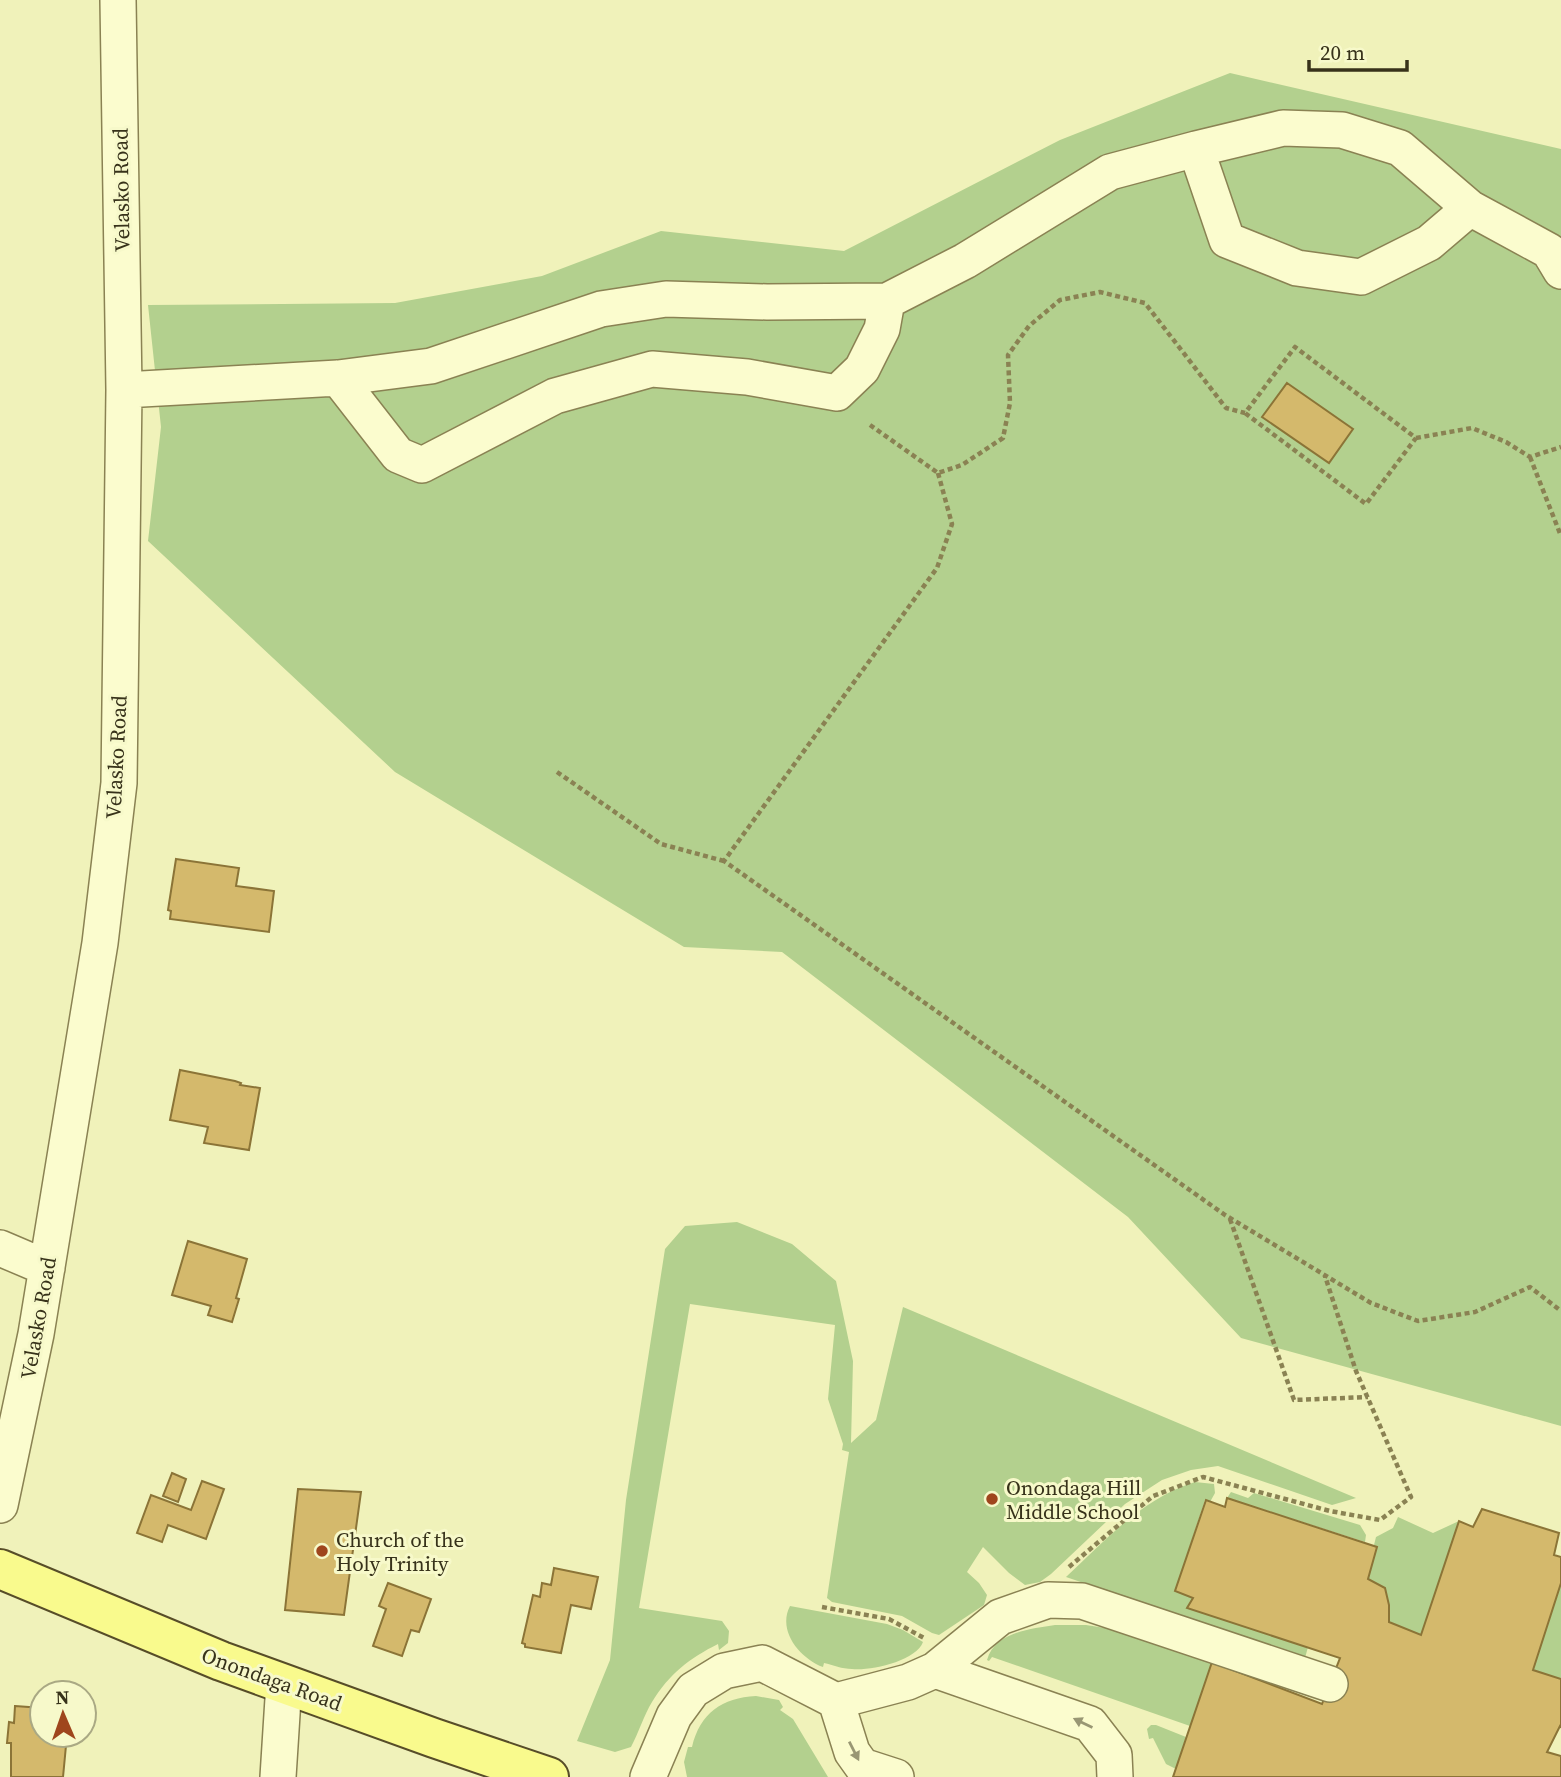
<svg xmlns="http://www.w3.org/2000/svg" width="1561" height="1777" font-family="'Source Serif 4',serif">
<style>
.green{fill:#b3d08e}
.building{fill:#d4b96c;stroke:#8b7437;stroke-width:2}
.lines{fill:none;stroke-linecap:round;stroke-linejoin:round}
.minor-casing{stroke:#8a8253;stroke-width:38}
.major-casing{stroke:#574d28;stroke-width:42}
.path{stroke:#8a8253;stroke-width:4.5;stroke-dasharray:5 3.5;stroke-linecap:butt}
.minor{stroke:#fbfcce;stroke-width:35}
.major{stroke:#f9fa8d;stroke-width:38}
.oneway{fill:#999774}
.poi-dot{fill:#9f461d;stroke:#f7f9ca;stroke-width:2.5}
.labels{text-anchor:middle;dominant-baseline:central;stroke-width:6;stroke-linejoin:round;paint-order:stroke}
.street-label{font-size:21px;fill:#37321a;stroke:#f7f9ca}
.poi-label{font-size:21px;fill:#37321a;stroke:#f7f9ca;text-anchor:start}
</style>
<rect width="100%" height="100%" fill="#f0f2ba"/>
<!-- green -->
<path class="green" d="M1230,73L1561,149V1426L1241,1338L1128,1217L782,952L684,947L395,772L148,541L161,427L148,305L395,303L542,276L661,231L844,251L1060,140Z
M737,1222L792,1244L836,1281L853,1361L851,1443L876,1420L903,1307L1356,1498L1332,1505L1218,1466L1191,1470L1162,1480L1125,1504L1051,1574L1040,1582L1025,1585L1009,1573L983,1547L967,1572L979,1583L987,1595L984,1605L939,1635L932,1633L902,1616L832,1602L827,1598L849,1452L842,1450L843,1444L828,1399L835,1325L690,1304L639,1608L722,1621L729,1631L728,1643L719,1650L718,1644C690,1658 669,1674 652,1702C644,1715 639,1732 631,1747L615,1752L577,1741L610,1660L626,1500L665,1249L685,1226Z
M1195,1482L1214,1484L1215,1493L1210,1502L1205,1500L1175,1591L1193,1598L1188,1608L1308,1647L1305,1658L1066,1577C1106,1540 1141,1499 1195,1482Z
M1231,1492L1248,1498L1254,1493L1360,1525L1366,1535L1365,1542L1227,1498Z
M1398,1517L1433,1533L1459,1521L1421,1635L1389,1622V1605L1385,1588L1368,1579L1377,1547L1374,1545L1376,1537L1393,1528Z
M1561,1583V1679L1533,1670Z
M790,1606L887,1624L903,1630L923,1642C916,1661 871,1671 852,1669C842,1669 833,1665 824,1663L823,1667C800,1658 777,1631 790,1606Z
M1055,1625H1086L1118,1630L1212,1662L1190,1726L992,1657L989,1661L987,1660C995,1632 1030,1629 1055,1625Z
M756,1696L779,1700L783,1707L780,1710L793,1719L828,1777H687L684,1762L688,1747H692C700,1713 722,1698 756,1696Z
M1151,1725H1156L1186,1737L1176,1769L1166,1764L1153,1738L1149,1739L1147,1729Z"/>
<!-- building -->
<path class="building" d="M1287,383L1353,429L1329,463L1262,417Z
M176,859L239,868L236,886L274,891L269,932L170,919L171,911L168,910Z
M180,1070L235,1081L241,1083L240,1085L260,1088L249,1150L204,1143L208,1127L170,1120Z
M188,1241L247,1259L236,1298L239,1299L232,1322L208,1315L211,1306L172,1295Z
M172,1473L186,1479L178,1502L163,1496Z
M202,1481L224,1489L206,1539L168,1525L162,1542L137,1533L151,1495L191,1510Z
M298,1489L361,1492L344,1615L285,1610Z
M1227,1498L1377,1547L1368,1579L1385,1588L1389,1605V1622L1421,1635L1459,1521L1473,1527L1482,1509L1559,1533L1554,1555L1561,1557V1583L1533,1670L1561,1679V1727L1560,1726L1547,1752L1561,1756V1777H1173L1212,1662L1322,1704L1340,1658L1187,1608L1193,1598L1175,1591L1206,1500L1225,1507Z
M554,1568L598,1577L591,1609L571,1605L561,1653L525,1647V1644L522,1643L533,1595L540,1597L542,1583L551,1585Z
M388,1583L431,1599L419,1632L411,1630L402,1656L373,1646L386,1609L379,1606Z
M15,1706L42,1708V1735H67L63,1777H11V1743H7L9,1722L14,1723Z"/>
<g class="lines">
<defs>
<path id="minor" d="M1196,149L1227,240L1297,268L1361,277L1429,243L1470,208
M338,378L398,455L422,465L555,396L652,369L747,377L837,393L862,369L882,329L887,301
M124,390L338,378L431,366L601,309L666,299L767,302L887,301L965,261L1110,172L1196,149L1283,128L1342,130L1400,148L1470,208L1549,251L1561,271
M0,1248L47,1268
M0,1505L36,1334L100,943L119,783L124,390L118,0
M935,1670L1000,1617L1048,1600L1082,1601L1330,1684
M836,1701L852,1752L862,1766L896,1777
M278,1777L284,1683
M648,1777L674,1716L693,1690L724,1671L762,1663L836,1701L908,1682L935,1670L1090,1724L1114,1755L1115,1777"/>
<path id="major" d="M0,1569L221,1661L434,1738L549,1777"/>
</defs>
<!-- minor casing -->
<use href="#minor" class="minor-casing"/>
<!-- major casing -->
<use href="#major" class="major-casing"/>
<!-- path -->
<path class="path" d="M870,425L938,473L962,465L1003,438L1010,403L1008,355L1029,326L1060,300L1100,292L1145,303L1226,408L1245,413L1295,347L1416,438L1366,504L1245,413
M1416,438L1472,428L1506,442L1530,457L1561,447
M1530,457L1561,536
M938,473L952,524L937,568L724,861L1225,1215L1371,1303L1418,1321L1475,1312L1530,1287L1561,1311
M557,772L661,844L724,861
M1230,1219L1294,1400L1368,1397
M1069,1567L1153,1496L1203,1477L1330,1511L1380,1520L1411,1497L1356,1371L1325,1276
M822,1607L889,1619L924,1638"/>
<!-- minor -->
<use href="#minor" class="minor"/>
<!-- major -->
<use href="#major" class="major"/>
</g>
<!-- one-way arrows -->
<defs><path id="oneway-solid" d="M-6-.8H1V-3.2L6.5 0L1 3.2V.8H-6Z" transform="scale(1.75)"/></defs>
<g class="oneway">
<use href="#oneway-solid" transform="translate(1083 1723) rotate(-154)"/>
<use href="#oneway-solid" transform="translate(854 1751) rotate(63)"/>
</g>
<!-- markers -->
<g class="poi-dot">
<circle cx="992" cy="1499" r="7"/>
<circle cx="322" cy="1551" r="7"/>
</g>
<g class="labels">
<!-- street labels -->
<g class="street-label">
<text transform="translate(121 190) rotate(-91)">Velasko Road</text>
<text transform="translate(116 757) rotate(-87)">Velasko Road</text>
<text transform="translate(38 1318) rotate(-80)">Velasko Road</text>
<text transform="translate(272 1679) rotate(20)">Onondaga Road</text>
</g>
<!-- poi labels -->
<g class="poi-label">
<text x="1006" y="1487">Onondaga Hill<tspan x="1006" dy="24">Middle School</tspan></text>
<text x="336" y="1539">Church of the<tspan x="336" dy="24">Holy Trinity</tspan></text>
</g>
</g>
<!-- north arrow -->
<g transform="translate(63 1714) rotate(358)"><circle r="33" fill="#f7f9ca" stroke="#aaa984" stroke-width="2"/>
<path d="M0-5L12 26L0 18L-12 26Z" fill="#9f461d"/>
<text y="-10" font-size="19" font-weight="bold" text-anchor="middle" fill="#37321a">N</text>
</g>
<!-- scale -->
<path d="M1309 60v10h98v-10" fill="none" stroke="#37321a" stroke-width="3.5"/>
<text x="1320" y="60" font-size="21" fill="#37321a" stroke="#f7f9ca" stroke-width="5" paint-order="stroke">20 m</text>
</svg>
